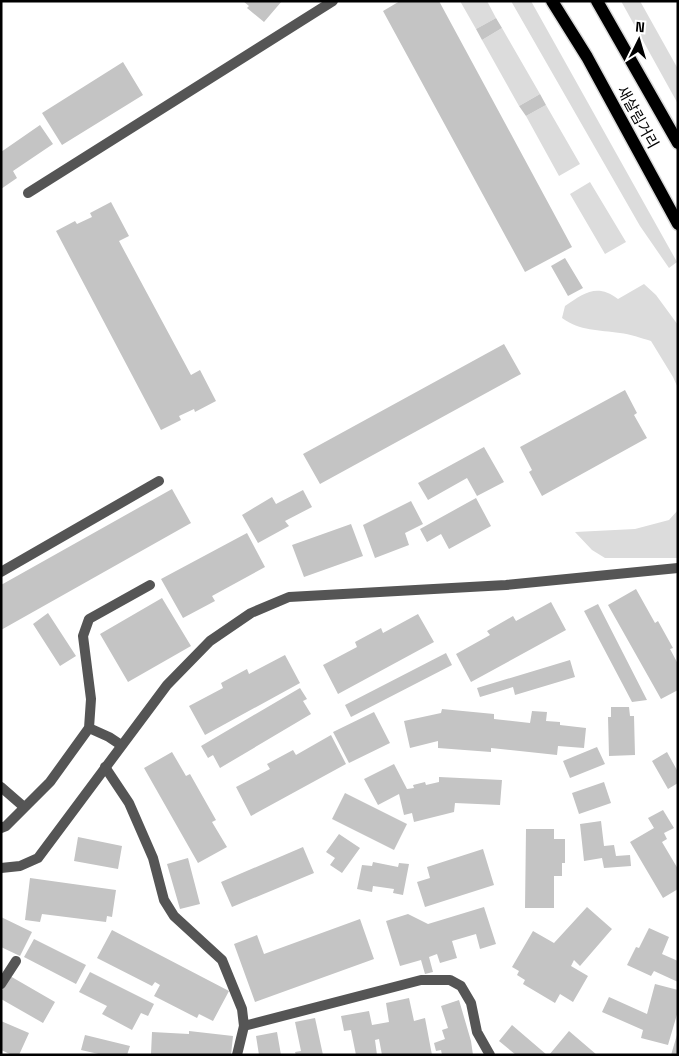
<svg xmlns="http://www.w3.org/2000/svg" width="679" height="1056" font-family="'Space Grotesk','Noto Sans KR',sans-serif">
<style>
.green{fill:#dcdcdc}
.building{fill:#c4c4c4}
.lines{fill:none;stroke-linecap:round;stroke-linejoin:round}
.primary-casing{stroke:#dbdbdb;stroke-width:15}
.service{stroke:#555;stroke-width:10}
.minor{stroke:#555;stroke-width:10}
.tertiary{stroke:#555;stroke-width:10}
.primary{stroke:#000;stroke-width:12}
.labels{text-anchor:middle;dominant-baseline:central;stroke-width:4;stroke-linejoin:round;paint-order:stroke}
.street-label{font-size:15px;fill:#000;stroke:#fff}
</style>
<rect width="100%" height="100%" fill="#fff"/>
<!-- green -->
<path class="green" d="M460,1H487L496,18L476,29Z
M511,1H531L677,262L669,268L640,226Z
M621,1H640L678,69V104Z
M502,28L540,94L519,106L482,40Z
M546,105L580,164L559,176L526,116Z
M590,182L626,242L605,254L570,194Z
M644,284L656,295L678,325V388L673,377L651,341C641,338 630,334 620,333C599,330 580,331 562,318L565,306C584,293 597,283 618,299Z
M678,510V558H605L592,550L575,532L635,529L669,520Z"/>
<!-- building -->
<path class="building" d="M243,1H282L264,22L247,8L249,6Z
M400,1H439L572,247L525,272L383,11Z
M496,18L502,28L482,40L476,29Z
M123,62L143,95L62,145L42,113Z
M540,94L546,105L526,116L519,106Z
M40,125L53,144L13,171L17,178L1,189V152Z
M111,202L129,236L119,241L191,375L200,370L216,401L195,412L194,409L179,416L181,420L161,430L56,231L75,221L77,224L92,217L90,213Z
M565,258L583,288L568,296L551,266Z
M504,344L521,374L320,484L303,454Z
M625,390L637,413L634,415L647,438L542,496L529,472L532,470L520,447Z
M484,447L504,482L477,496L467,478L428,500L418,483Z
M172,489L191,523L1,630V585Z
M303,490L312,507L285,521L289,526L258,543L242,515L272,497L276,504Z
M476,498L491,526L449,549L441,534L427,542L420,529Z
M411,501L423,524L405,533L409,545L375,558L363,525Z
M351,524L363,556L304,577L292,545Z
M247,533L265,567L212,596L215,601L183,618L161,579Z
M636,589L655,623L658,621L673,648L670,649L678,664V690L661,699L608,605Z
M162,598L191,646L128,682L100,634Z
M551,602L566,630L471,682L456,654L490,635L487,631L513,616L516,621Z
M598,604L647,700L632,702L584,611Z
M48,613L76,656L60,666L33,624Z
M418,614L434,642L338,694L323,665L357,647L355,642L381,628L383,633Z
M446,653L452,665L351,717L345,705Z
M285,655L300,683L205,735L189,706L223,688L221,683L247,669L249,674Z
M570,660L575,677L515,695L513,687L480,697L477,688Z
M300,688L307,699L303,701L311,714L220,768L213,755L208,758L201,746Z
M611,707H629L630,716H634L635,755L609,756L608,717H611Z
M442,709L494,714V719L530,723L532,711L547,712L546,721L560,722V725L586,728L584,748L558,746L557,755L491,748V752L438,748V741L410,748L404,721L441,713Z
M374,712L390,743L349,763L333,732Z
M331,735L346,764L251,816L236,787L270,769L267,764L293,750L296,755Z
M597,747L605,764L570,778L563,761Z
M172,752L186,776L190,774L216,820L212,822L227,847L198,863L144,768Z
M667,752L678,772V783L668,789L652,761Z
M394,764L407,789L414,788L413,785L425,782L426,785L439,782V777L502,780L500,805L455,803L454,812L414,822L412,813L404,815L399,794L378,805L364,779Z
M604,782L611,803L579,814L572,793Z
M345,793L407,824L394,850L332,819Z
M663,810L674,828L664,833L667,839L662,842L678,869V889L663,898L630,842L654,828L648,818Z
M601,821L604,846L614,845L616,856L630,855L631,866L604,868L602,858L584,861L580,824Z
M526,829H554V839H565V863H562V876H554V908H525Z
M339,834L360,848L342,873L330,865L335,858L326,852Z
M78,837L122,846L118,869L74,861Z
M303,847L314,873L232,907L221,882Z
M483,849L494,885L425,907L417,882L430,878L427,867Z
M188,858L200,904L180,909L167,864Z
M373,862L398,867L399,863L409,864L403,895L393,893L394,889L373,886L372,892L357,889L362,865L372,866Z
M30,878L116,890L112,917L107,916L106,922L42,914L40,922L25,920Z
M484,907L496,944L480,949L476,934L452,941L457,958L440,963L437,954L429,957L433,972L425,974L421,960L400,966L386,921L408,914L428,924Z
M587,907L612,929L580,966L574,960L571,966L588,976L573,1002L560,994L555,1003L523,984L525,980L517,975L519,971L512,967L533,931L554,943Z
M1,917L32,932L20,956L1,947Z
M360,919L374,959L255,1002L234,944L257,935L264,954Z
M649,928L669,937L662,954L678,961V982L654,971L651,976L627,965L636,947L639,948Z
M112,930L229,991L213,1021L199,1014L197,1018L154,996L160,985L155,982L152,986L97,958Z
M34,939L86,965L76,984L24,957Z
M90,972L154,1004L148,1016L141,1013L132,1030L102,1014L107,1006L79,992Z
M10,976L55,1002L43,1023L1,999V992Z
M655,984L678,990V1011L668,1045L641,1038L643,1030L602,1012L609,997L647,1014Z
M409,998L414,1021L425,1018L432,1055H382L379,1039L375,1040L377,1055H356L351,1030L344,1031L341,1016L369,1011L372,1025L389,1022L386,1003Z
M459,1000L471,1041L473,1055H442L441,1050L436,1051L434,1043L445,1039L442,1030L448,1028L441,1006Z
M315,1018L323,1055H296L295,1052L301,1051L295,1022Z
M1,1021L29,1033L19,1055H12L1,1050Z
M512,1025L547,1055H516L499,1041Z
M189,1031L233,1036L231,1055L151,1054L152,1032L189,1034Z
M569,1031L597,1055H549Z
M277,1032L281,1055H259L256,1036Z
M85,1035L130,1046L127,1055H103L81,1050Z
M677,1035L678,1055H671Z"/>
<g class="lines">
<defs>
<path id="primary" d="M552,1L587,57L678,224
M597,1L678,143"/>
</defs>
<!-- primary casing -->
<use href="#primary" class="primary-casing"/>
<!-- service -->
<path class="service" d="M1,572L159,481
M89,728L109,737L121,745
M1,787L24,807
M1,828L6,826L50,782L89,728L91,699L83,636L89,619L150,585
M1,984L16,961"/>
<!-- minor -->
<path class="minor" d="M28,193L333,1
M105,767L129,803L153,858L164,900L174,916L222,960L242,1009L244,1026L237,1055
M244,1026L421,980H450L461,986L471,1003L477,1032L490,1055"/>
<!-- tertiary -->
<path class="tertiary" d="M1,868L20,866L38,858L167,685L210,641L251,613L289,597L506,585L678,568"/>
<!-- primary -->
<use href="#primary" class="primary"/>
</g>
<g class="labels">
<!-- street labels -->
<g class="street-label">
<text transform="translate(638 117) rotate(61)">새살림거리</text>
</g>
</g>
<!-- border -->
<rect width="679" height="1056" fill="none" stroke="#000000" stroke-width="5"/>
<!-- north arrow -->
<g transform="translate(639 40) rotate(5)" stroke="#ffffff" stroke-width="4" paint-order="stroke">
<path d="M0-4L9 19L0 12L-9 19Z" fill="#000000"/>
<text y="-8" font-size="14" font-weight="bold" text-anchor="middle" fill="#000000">N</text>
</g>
</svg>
